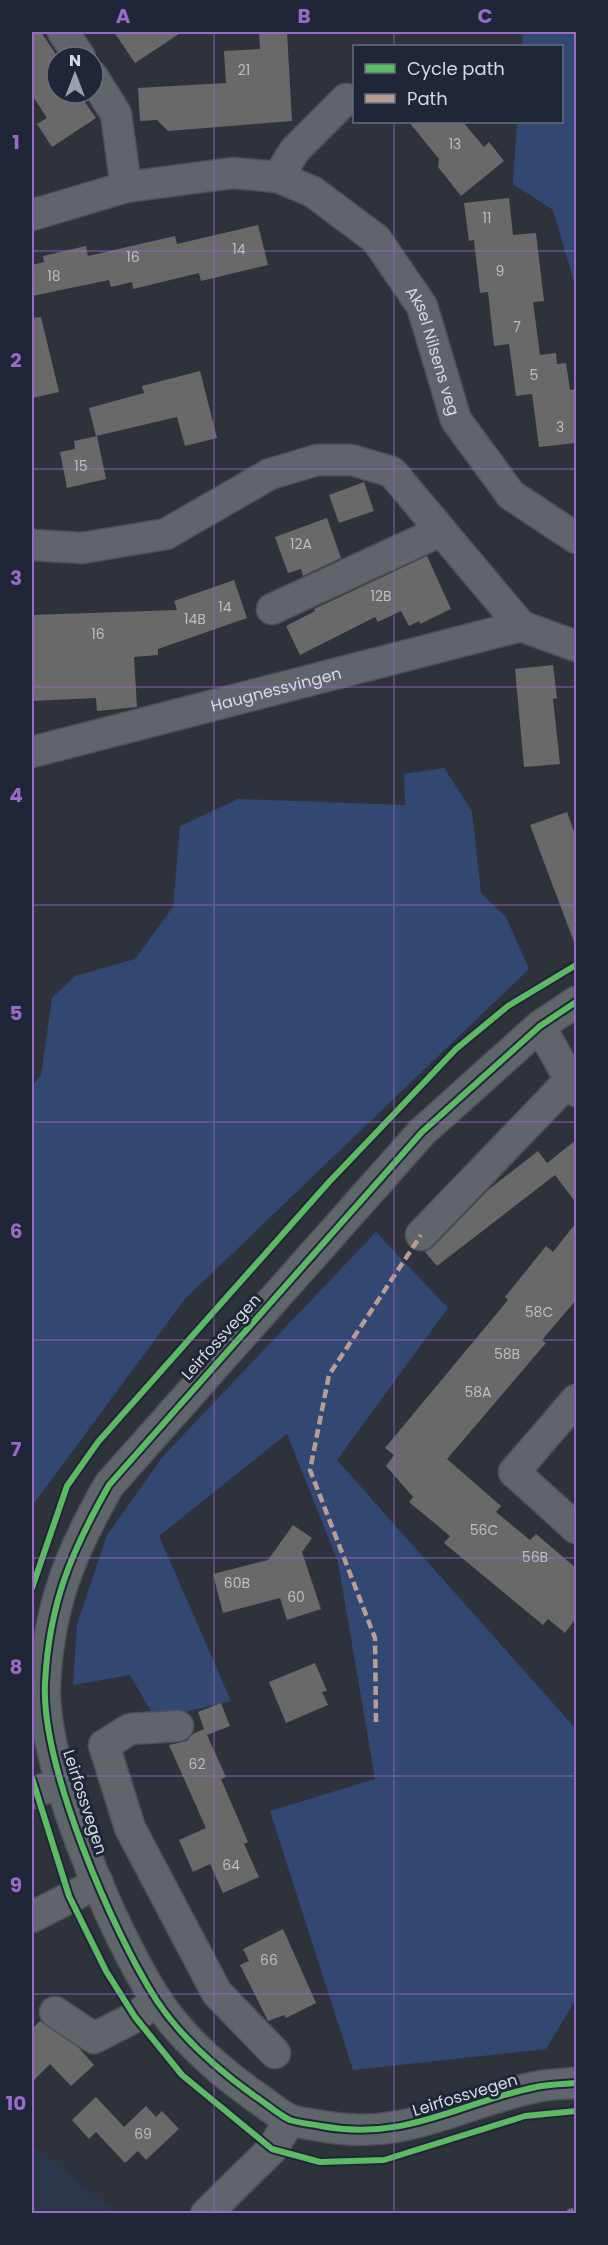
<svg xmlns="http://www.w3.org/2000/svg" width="608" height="2245" font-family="Poppins,sans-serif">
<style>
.built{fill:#2c364b}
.green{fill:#334773}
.building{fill:#6a6969}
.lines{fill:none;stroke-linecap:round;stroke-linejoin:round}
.minor-casing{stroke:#4d5059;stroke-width:33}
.path{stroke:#6c6f76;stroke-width:4;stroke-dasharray:6 3;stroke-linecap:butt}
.minor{stroke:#60646b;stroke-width:30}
.quiet{stroke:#b99d93;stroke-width:4.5;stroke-dasharray:9 4.5;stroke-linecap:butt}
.cycleway-casing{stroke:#1f2637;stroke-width:10}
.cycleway{stroke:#5cba63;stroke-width:6}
.grid{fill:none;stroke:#9a69cc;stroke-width:1.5;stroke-opacity:0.55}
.labels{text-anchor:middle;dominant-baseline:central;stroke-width:6;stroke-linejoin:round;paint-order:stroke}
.number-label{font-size:14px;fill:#babdc5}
.street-label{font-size:16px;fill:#d4d9e4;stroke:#1f2637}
.neatline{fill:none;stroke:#9a69cc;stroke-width:2}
.grid-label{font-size:20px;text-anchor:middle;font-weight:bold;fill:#9a69cc}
</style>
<rect width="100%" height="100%" fill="#2e323b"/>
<!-- built -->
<path class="built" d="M32,2143L117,2213H32Z"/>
<!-- green -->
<path class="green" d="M523,32H576V288L553,210L513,184L517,122H562V46H522Z
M444,768L472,811L481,893L506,917L529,969L185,1299L32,1506V1086L41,1075L52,998L75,976L135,959L173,907L180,826L238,799L405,805L404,774Z
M376,1232L448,1308L337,1460L576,1729V1999L546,2049L353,2070L270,1811L375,1779L338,1562L287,1434L159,1536L231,1701L155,1719L130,1675L73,1685L77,1624L107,1535L164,1455Z"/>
<!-- building -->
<path class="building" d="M32,32H41L57,56V93H83L85,97L82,98L96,118L52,147L37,124L47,118L32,95Z
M114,32H182L135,63Z
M287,32L292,121L168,131L157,120L140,121L138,88L226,83L224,51L260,49L259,34Z
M409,122H463L484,147L489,142L504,161L461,196L438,167L439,159Z
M509,198L513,235L536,233L544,301L533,302L540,355L556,353L557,364L566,363L570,390L576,389V443L539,447L532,394L516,396L509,344L494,346L488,292L480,293L474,240L469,241L464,203Z
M258,225L268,265L201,281L199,273L133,289L132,282L111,287L109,280L32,296V265L44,262L43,256L86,246L88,256L175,236L177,244Z
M41,317L59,392L32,398V318Z
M200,371L217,438L185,446L177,417L96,436L89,408L144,393L142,386Z
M97,436L106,479L67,488L60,452L75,449L74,441Z
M364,482L374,511L339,523L329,495Z
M327,518L341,558L303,576L301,569L288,573L275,537Z
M427,556L451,609L420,624L419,621L409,626L401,611L378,622L375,617L300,655L286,626L315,611L314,609Z
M234,580L247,618L158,649V655L134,657L137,707L97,711L96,698L32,701V615L177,610L174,601Z
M553,665L557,698L553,699L560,764L524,767L515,669Z
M567,812L576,837V942H574L530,825Z
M576,1140V1203L555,1175L437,1266L425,1252L433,1247L488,1190L538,1151L547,1163Z
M576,1223V1300L542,1340L546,1343L447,1459L501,1506L496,1512L530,1540L536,1534L576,1568V1618L565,1633L548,1619L543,1625L444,1543L450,1536L409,1502L413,1497L386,1466L394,1455L385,1448L508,1300L505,1297L546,1246L553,1252Z
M293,1525L312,1538L302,1552L321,1609L287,1620L280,1598L223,1613L213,1574L268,1560Z
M315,1663L327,1691L322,1692L328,1705L286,1723L269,1682Z
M221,1703L230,1726L207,1735L226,1777L221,1779L248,1842L244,1844L259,1877L223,1893L210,1864L193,1872L179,1840L206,1828L169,1745L187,1741L193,1734L204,1729L198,1712Z
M283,1929L316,2003L286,2018L284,2015L268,2021L240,1965L249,1961L243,1949Z
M40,2021L79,2048L94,2065L71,2086L50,2064L32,2082V2029Z
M96,2097L124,2127L146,2106L156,2117L162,2111L179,2129L146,2160L138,2151L125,2163L96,2132L89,2139L72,2120Z"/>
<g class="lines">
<defs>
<g id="minor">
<path d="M63,32L80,57"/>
<path d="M93,77L116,114L126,187"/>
<path d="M278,177L295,150L346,99"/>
<path id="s1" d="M32,215L126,187L233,173L278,177L313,192L376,239L422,306L456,420L511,495L576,538"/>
<path d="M32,545L82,548L166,534L270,474L317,460H352L392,472L521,626"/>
<path d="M272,609L441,531"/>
<path id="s2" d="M32,752L521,626L576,646"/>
<path d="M576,1002L540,1026L422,1132L109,1485C71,1552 49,1604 45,1683C41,1766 112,1931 157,2001C183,2040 218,2070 256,2097C267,2104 279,2115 290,2120C299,2123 311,2124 321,2126C406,2142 458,2103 536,2087C549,2084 563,2084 576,2083"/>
<path d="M540,1026L576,1091"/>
<path d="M421,1235L569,1081"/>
<path d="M576,1400L514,1472L576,1528"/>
<path d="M178,1726L130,1729L104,1745L130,1828L217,1993L275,2053"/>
<path d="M32,1793L62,1783"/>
<path d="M32,1917L98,1883"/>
<path d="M55,2012L94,2038L135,2017L157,2000"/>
<path d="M206,2214L272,2149L290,2120"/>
</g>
</defs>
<!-- minor casing -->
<use href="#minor" class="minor-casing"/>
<!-- path -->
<path class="path" d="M559,2214L576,2209"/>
<!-- minor -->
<use href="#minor" class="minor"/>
<!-- quiet -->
<path class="quiet" d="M376,1722L375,1638L310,1470L329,1375L421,1235"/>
<defs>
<path id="cycleway" d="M576,1002L540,1026L422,1132L109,1485C71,1552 49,1604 45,1683C41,1766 112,1931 157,2001C183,2040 218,2070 256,2097C267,2104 279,2115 290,2120C299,2123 311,2124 321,2126C406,2142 458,2103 536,2087C549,2084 563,2084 576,2083
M32,1588L67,1486L98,1442L329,1182L456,1049L508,1006L576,965
M32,1778L69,1896L106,1971L135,2017L182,2075L272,2149L320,2162L384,2160L525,2116L576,2111"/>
</defs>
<!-- cycleway casing -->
<use href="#cycleway" class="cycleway-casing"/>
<!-- cycleway -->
<use href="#cycleway" class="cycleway"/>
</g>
<!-- grid -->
<path class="grid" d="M214,32V2214M394,32V46M394,122V2214M32,251H576M32,469H576M32,687H576M32,905H576M32,1122H576M32,1340H576M32,1558H576M32,1776H576M32,1994H576"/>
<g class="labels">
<!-- number labels -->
<g class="number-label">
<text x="244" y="70">21</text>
<text x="455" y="144">13</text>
<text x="487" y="218">11</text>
<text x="239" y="249">14</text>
<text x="133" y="257">16</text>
<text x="500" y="271">9</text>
<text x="54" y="276">18</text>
<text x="517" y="327">7</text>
<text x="534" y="375">5</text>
<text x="560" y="427">3</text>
<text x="81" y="466">15</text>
<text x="301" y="544">12A</text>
<text x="381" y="596">12B</text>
<text x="225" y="607">14</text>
<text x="195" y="619">14B</text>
<text x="98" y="634">16</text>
<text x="539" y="1312">58C</text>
<text x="507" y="1354">58B</text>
<text x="478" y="1392">58A</text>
<text x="484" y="1530">56C</text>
<text x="535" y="1557">56B</text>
<text x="237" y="1583">60B</text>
<text x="296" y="1597">60</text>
<text x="197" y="1764">62</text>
<text x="231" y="1865">64</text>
<text x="269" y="1960">66</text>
<text x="143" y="2134">69</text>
</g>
<!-- street labels -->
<g class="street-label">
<text stroke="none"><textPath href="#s1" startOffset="495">Aksel Nilsens veg</textPath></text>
<text stroke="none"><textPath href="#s2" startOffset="252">Haugnessvingen</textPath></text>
<text transform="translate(221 1337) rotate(-48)">Leirfossvegen</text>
<text transform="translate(85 1802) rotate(72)">Leirfossvegen</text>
<text transform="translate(465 2095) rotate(-17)">Leirfossvegen</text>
</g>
</g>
<!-- border -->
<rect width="608" height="2245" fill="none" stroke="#1f2637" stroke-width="66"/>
<!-- legend -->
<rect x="353" y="45" width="210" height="78" fill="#1f2637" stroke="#676e7c" stroke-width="1.5"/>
<rect x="365" y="64" width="30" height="9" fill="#5cba63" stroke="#676e7c" stroke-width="1.5"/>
<text x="407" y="75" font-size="18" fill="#d4d9e4">Cycle path</text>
<rect x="365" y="94" width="30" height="9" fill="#b99d93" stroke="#676e7c" stroke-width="1.5"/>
<text x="407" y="105" font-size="18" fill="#d4d9e4">Path</text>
<!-- north arrow -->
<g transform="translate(75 75)"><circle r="28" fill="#1f2637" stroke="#676e7c" stroke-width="1.5"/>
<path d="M0-4.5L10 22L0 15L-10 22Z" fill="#9a9fa9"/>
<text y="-9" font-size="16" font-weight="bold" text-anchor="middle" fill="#d4d9e4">N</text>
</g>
<rect x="33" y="33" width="542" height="2179" class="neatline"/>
<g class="grid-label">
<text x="123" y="23">A</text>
<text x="304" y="23">B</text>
<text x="485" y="23">C</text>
<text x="16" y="149">1</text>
<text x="16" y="367">2</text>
<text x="16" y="585">3</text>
<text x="16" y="802">4</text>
<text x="16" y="1020">5</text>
<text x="16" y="1238">6</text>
<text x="16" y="1456">7</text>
<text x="16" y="1674">8</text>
<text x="16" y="1892">9</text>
<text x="16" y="2110">10</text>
</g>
</svg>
